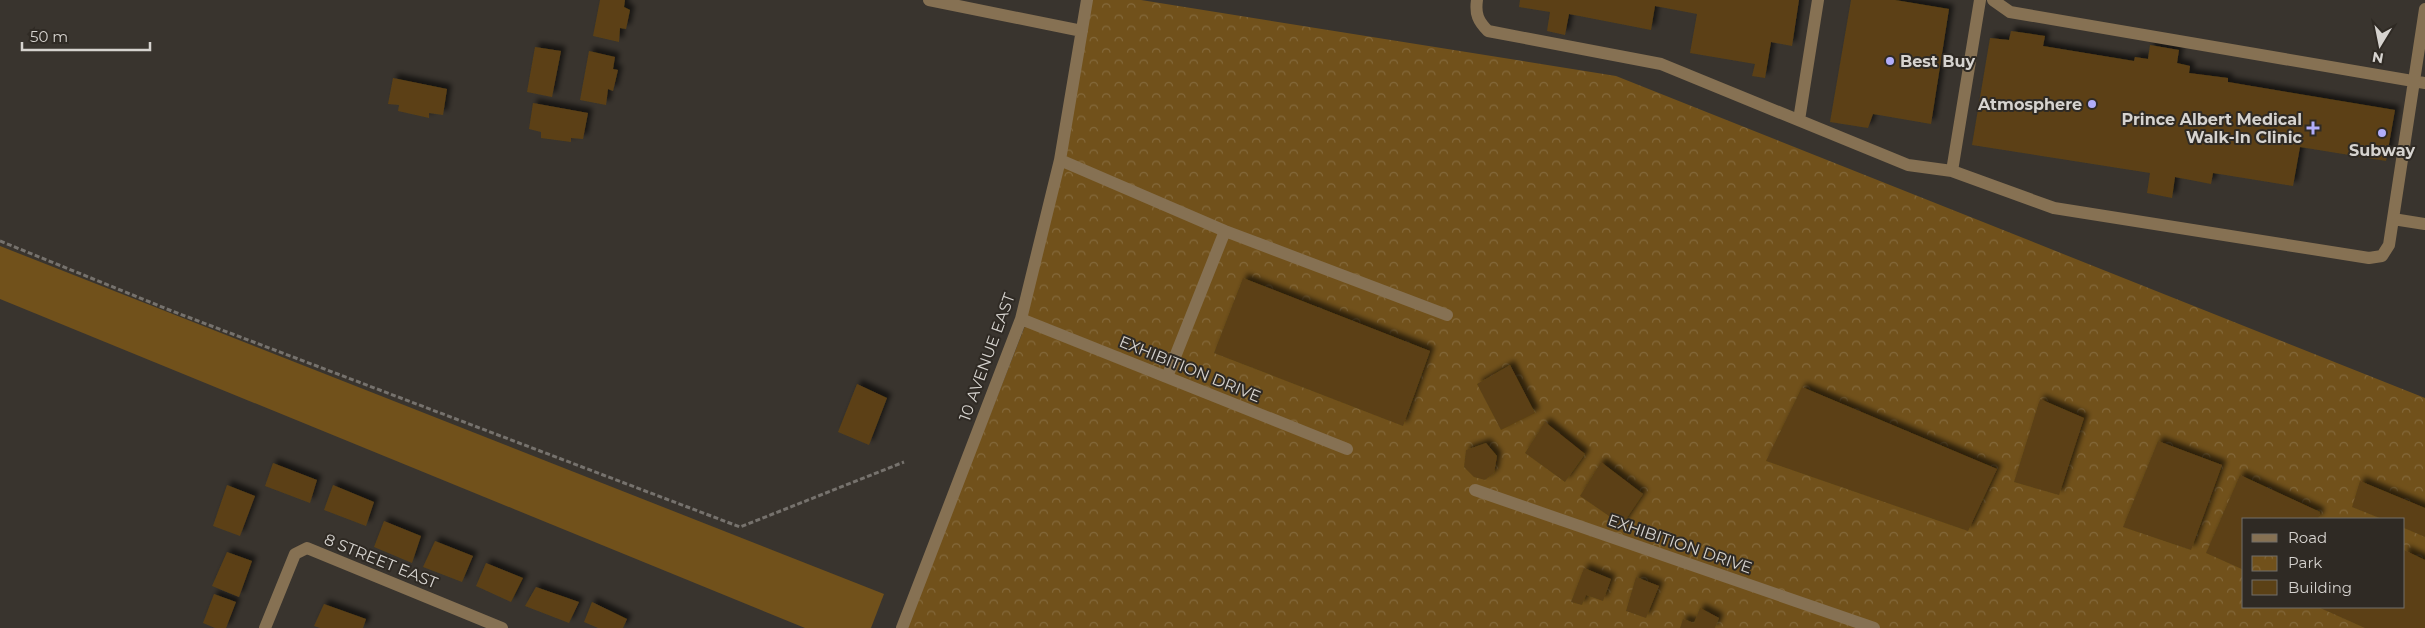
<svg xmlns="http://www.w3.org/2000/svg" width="2425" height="628" font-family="Montserrat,sans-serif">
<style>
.grass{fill:#71511b}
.park{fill:url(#park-crowns);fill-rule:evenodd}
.building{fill:#5b4116;filter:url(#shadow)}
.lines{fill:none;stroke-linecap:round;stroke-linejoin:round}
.path{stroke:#76726d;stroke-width:3;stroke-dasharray:5 2.5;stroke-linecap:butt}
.minor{stroke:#867153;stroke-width:12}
.poi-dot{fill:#b1adfa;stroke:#2f2a24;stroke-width:2}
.labels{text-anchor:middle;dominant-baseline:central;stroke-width:4;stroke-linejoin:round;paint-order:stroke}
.poi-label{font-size:16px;font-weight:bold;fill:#d6d3cf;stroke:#2f2a24;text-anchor:end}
.street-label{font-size:16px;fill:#d6d3cf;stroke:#2f2a24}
</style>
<defs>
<pattern id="park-crowns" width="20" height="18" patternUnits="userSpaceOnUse" patternTransform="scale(1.25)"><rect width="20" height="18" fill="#71511b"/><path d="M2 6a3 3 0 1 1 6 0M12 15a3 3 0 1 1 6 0" fill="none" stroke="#84693b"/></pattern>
<filter id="shadow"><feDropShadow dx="4.5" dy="-4.5" stdDeviation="2.5" flood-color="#0009"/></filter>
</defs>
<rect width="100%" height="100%" fill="#39342e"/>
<!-- grass -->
<path class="grass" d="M0,246L884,594L871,628H805L0,299Z"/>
<!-- park -->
<path class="park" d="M1087,0H1141L1616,76L2425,398V628H906L1025,326ZM2244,519H2404V607H2244Z"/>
<!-- building -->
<path class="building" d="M600,0H625L624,7L630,10L626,29L620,28L619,42L593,36Z
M1520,0H1799L1792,46L1771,42L1765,78L1752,76L1755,64L1690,53L1697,14L1655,6L1651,30L1569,14L1565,35L1547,31L1550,12L1519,7Z
M1851,0H1895L1949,9L1931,124L1873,114L1868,128L1830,122Z
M2011,31L2045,36L2043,46L2134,61L2135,57L2148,59L2150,45L2179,50L2177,63L2190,66L2189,73L2228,78V82L2395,110L2386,161L2300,147L2293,186L2213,173L2211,184L2175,177L2172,198L2147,193L2150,173L1972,145L1990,38L2009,40Z
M535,47L561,51L552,97L527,92Z
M589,51L615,57L613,69L618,70L613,91L608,89L606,105L580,100Z
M393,78L447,89L443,115L429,113V118L398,111L399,105L388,104Z
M533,103L588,113L583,139L571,138V142L541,138V132L529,129Z
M1243,278L1430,351L1403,426L1214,353Z
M1510,365L1535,413L1501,430L1477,384Z
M857,384L887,398L869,445L838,432Z
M1802,387L1997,469L1968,531L1766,461Z
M2040,399L2084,418L2059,495L2014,482Z
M1545,422L1585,454L1565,482L1525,453Z
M2158,441L2222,465L2191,550L2123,527Z
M1486,443L1497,456L1494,473L1485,480L1474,477L1464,467L1466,450Z
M1601,462L1643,494L1622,525L1580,496Z
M273,463L317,480L310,503L265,486Z
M2240,475L2320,512L2318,519H2244V570L2206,553Z
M2360,481L2425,508V537L2404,528V519H2382L2352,507Z
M227,485L255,496L240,536L213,526Z
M333,485L374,502L366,526L324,510Z
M384,521L421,536L412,563L374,547Z
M435,541L473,556L462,582L423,567Z
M2404,550L2425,560V628H2365L2318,607H2404Z
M227,552L252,561L239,597L212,586Z
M486,563L523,578L511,602L476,586Z
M1584,568L1611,579L1603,601L1586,595L1582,605L1571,602Z
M1636,577L1659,586L1646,618L1626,611Z
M536,587L579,602L569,623L525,606Z
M214,594L236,602L226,628H215L203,623Z
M592,602L627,619L623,628H598L584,622Z
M324,604L366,619L363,628H320L314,626Z
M1700,608L1719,618L1715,628H1680L1683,619L1694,623Z"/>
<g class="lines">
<!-- path -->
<path class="path" d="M0,241L172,311L740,527L904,462"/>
<!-- minor -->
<path class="minor" d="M929,0L1082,31
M1477,0C1475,14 1478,21 1488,31L1661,64L1908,165L1952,171
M1980,0L1952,171L2054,208L2369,258L2382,256L2389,245L2425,9
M1993,0L2010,12L2425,83
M1799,120L1818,0
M1060,160L1225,231L1447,315
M2393,219L2425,224
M1021,319L1347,449
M1167,377L1225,231
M1475,490L1874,628
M265,628L295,554L307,548L502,628
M902,628L1021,319L1060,160L1087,0"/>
</g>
<!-- markers -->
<g class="poi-dot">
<circle cx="1890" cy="61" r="5"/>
<circle cx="2092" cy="104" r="5"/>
<path d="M2310.5 120.5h5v5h5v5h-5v5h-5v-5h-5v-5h5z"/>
<circle cx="2382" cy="133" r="5"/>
</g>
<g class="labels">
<!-- poi labels -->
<g class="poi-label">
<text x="1900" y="61" text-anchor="start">Best Buy</text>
<text x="2082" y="104">Atmosphere</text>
<text x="2302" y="119">Prince Albert Medical<tspan x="2302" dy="18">Walk-In Clinic</tspan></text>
<text x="2382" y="150" text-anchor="middle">Subway</text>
</g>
<!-- street labels -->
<g class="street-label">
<text transform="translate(987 357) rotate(-70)">10 AVENUE EAST</text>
<text transform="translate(1190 369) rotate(22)">EXHIBITION DRIVE</text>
<text transform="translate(1680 544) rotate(19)">EXHIBITION DRIVE</text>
<text transform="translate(381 561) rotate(22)">8 STREET EAST</text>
</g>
</g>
<!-- legend -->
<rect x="2242" y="518" width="162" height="90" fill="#2f2a24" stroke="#726e68"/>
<rect x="2252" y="534" width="25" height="8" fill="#867153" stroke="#726e68"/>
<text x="2288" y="543" font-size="15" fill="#d6d3cf">Road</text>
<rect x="2252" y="556" width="25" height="15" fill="url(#park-crowns)" stroke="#726e68"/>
<text x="2288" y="568" font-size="15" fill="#d6d3cf">Park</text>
<rect x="2252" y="580" width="25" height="15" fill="#5b4116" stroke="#726e68"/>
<text x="2288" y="593" font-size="15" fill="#d6d3cf">Building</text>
<!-- north arrow -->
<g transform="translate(2380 45) rotate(190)" stroke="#2f2a24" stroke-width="4" paint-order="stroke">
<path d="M0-4L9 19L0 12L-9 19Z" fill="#d6d3cf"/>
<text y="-8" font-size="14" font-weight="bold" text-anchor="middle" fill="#d6d3cf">N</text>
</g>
<!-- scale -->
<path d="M22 42v8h128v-8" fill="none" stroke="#d6d3cf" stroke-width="2.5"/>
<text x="30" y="42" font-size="15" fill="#d6d3cf" stroke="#2f2a24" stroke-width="4" paint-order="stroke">50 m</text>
</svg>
